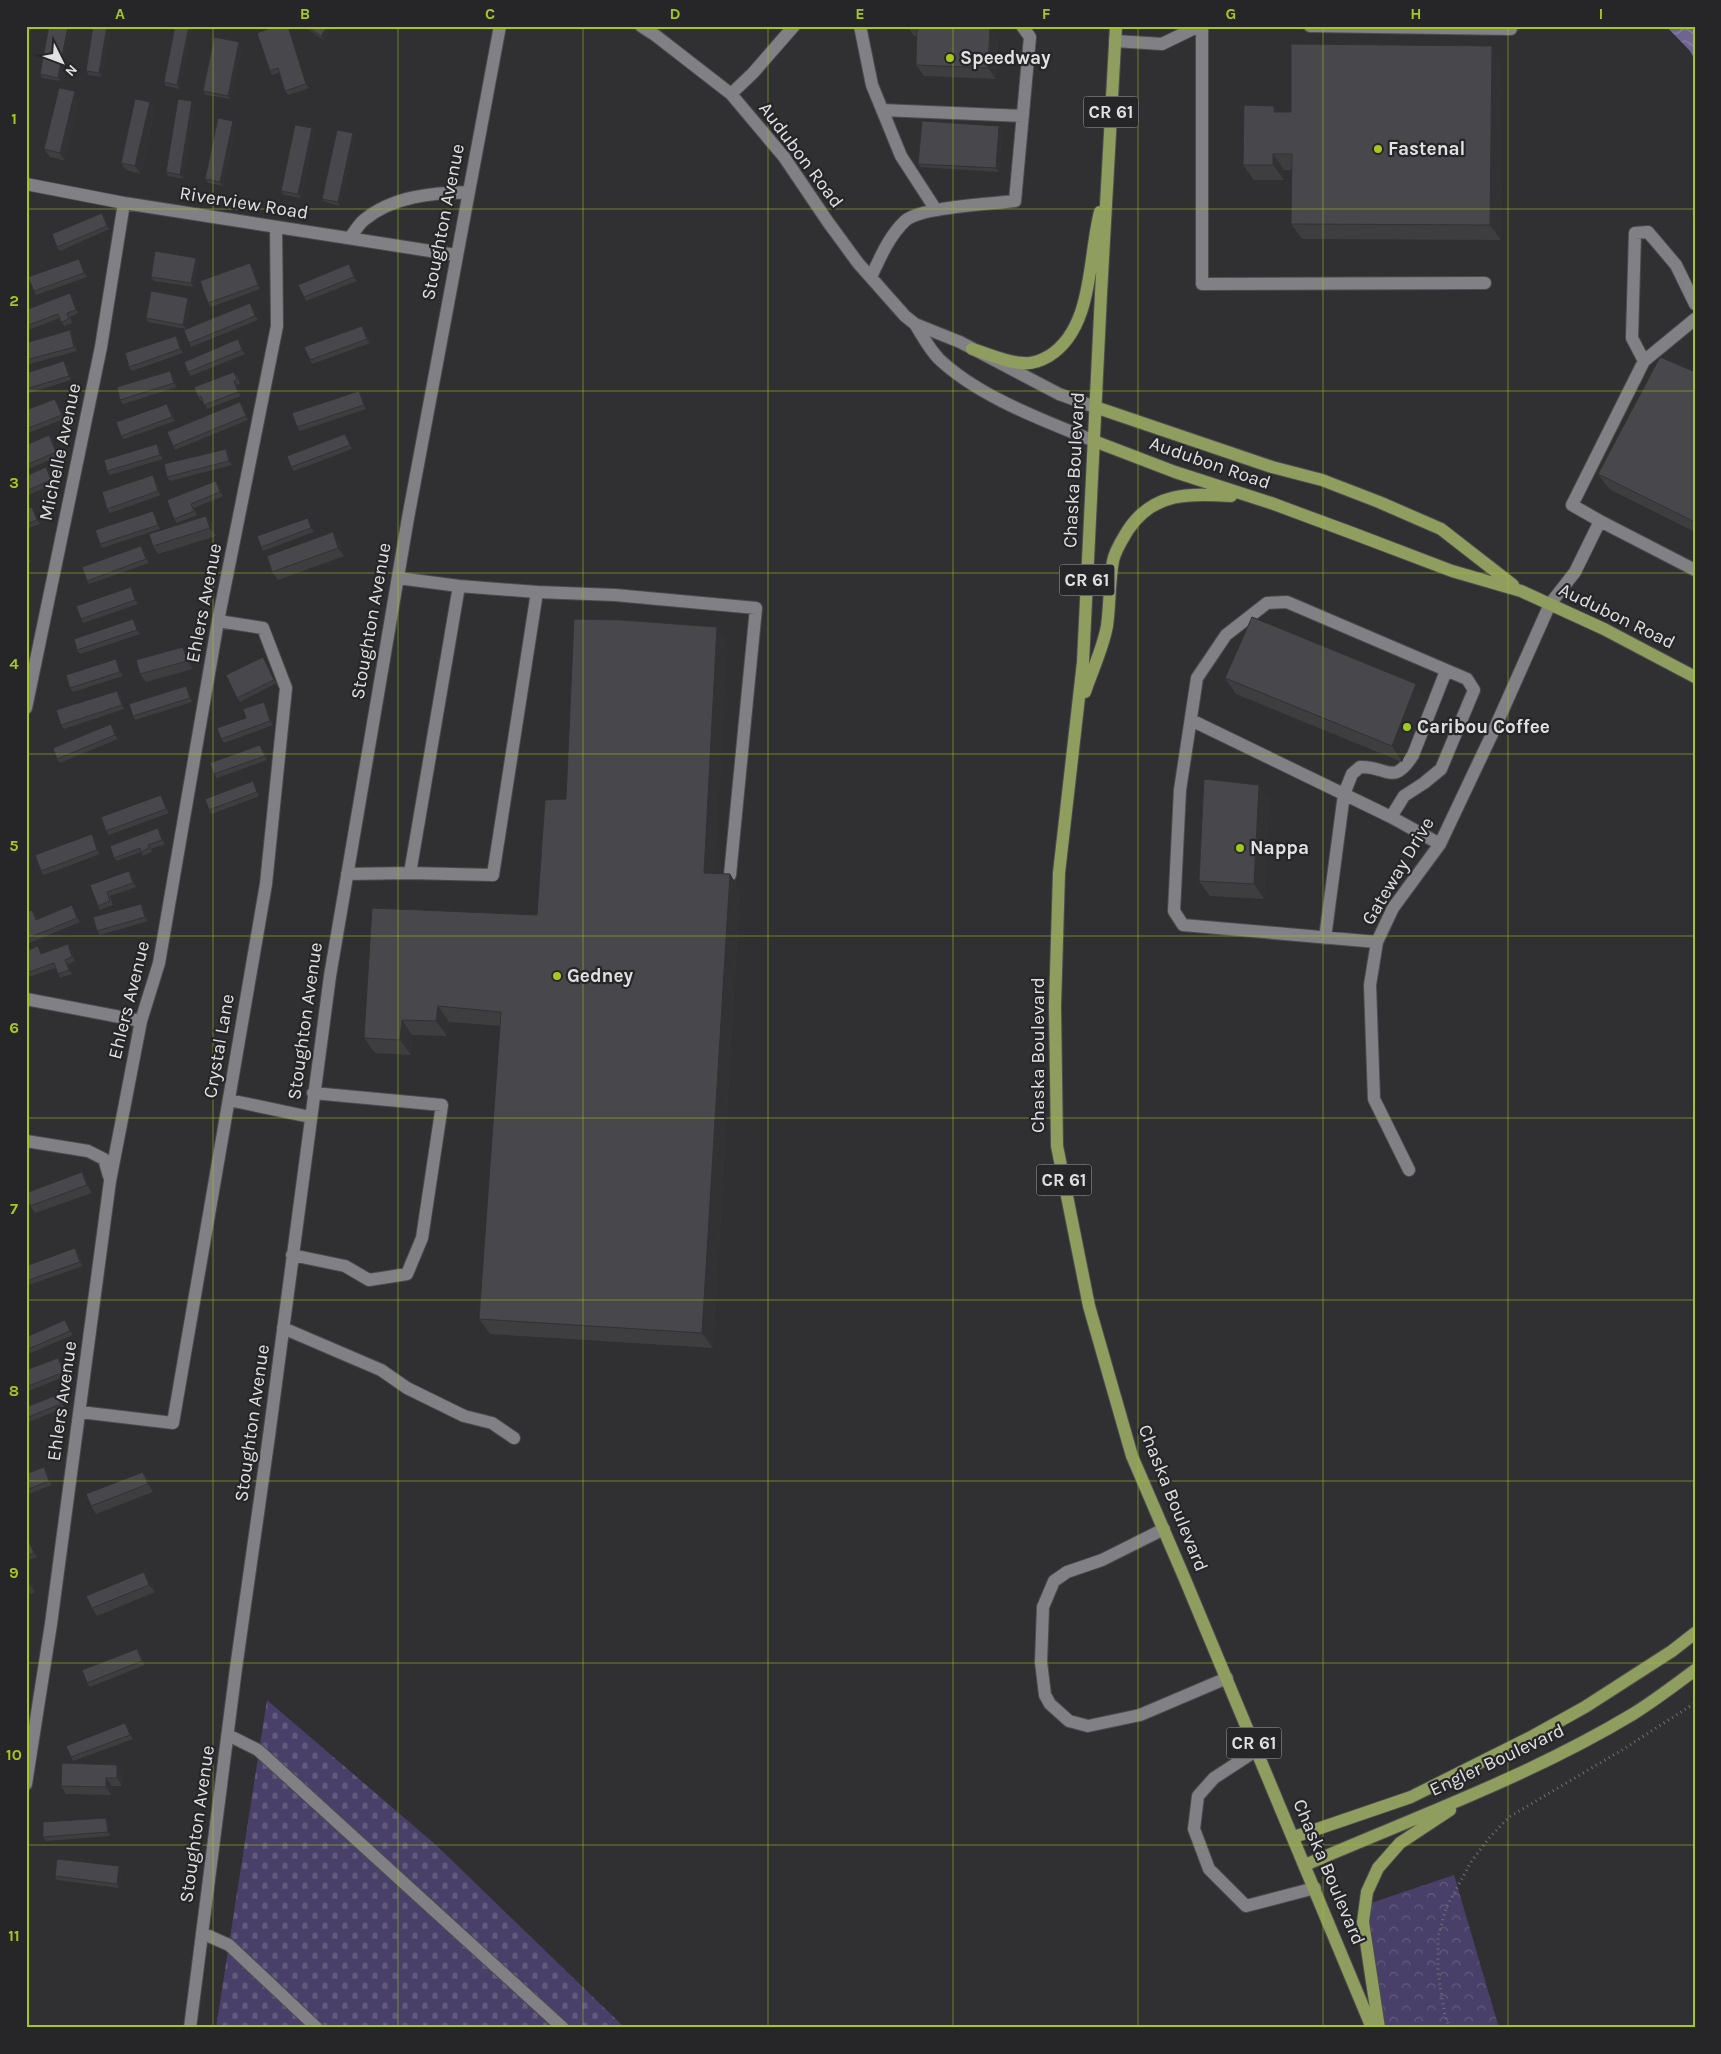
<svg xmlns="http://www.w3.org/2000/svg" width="1721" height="2054" font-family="Karla,sans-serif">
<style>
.cemetery{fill:url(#cemetery-stones)}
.park{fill:url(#park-crowns)}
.water{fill:url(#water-waves)}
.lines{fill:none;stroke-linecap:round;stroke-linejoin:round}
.minor-casing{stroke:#4c4c4e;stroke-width:14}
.major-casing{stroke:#4c4c4e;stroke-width:14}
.path{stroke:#707073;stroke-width:3;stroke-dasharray:1 4;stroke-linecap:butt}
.minor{stroke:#818084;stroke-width:12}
.major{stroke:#8f9d5e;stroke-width:12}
.wall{fill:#3e3d40}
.shaded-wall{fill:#323234}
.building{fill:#48474b;stroke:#323234}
.grid{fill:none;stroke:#a8c71e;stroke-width:1;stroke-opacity:0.55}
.poi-dot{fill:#a8c71e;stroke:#262629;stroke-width:2}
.labels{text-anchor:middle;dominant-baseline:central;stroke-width:4.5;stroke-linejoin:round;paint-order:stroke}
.shield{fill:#262629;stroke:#a9a9ab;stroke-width:1}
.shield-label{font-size:18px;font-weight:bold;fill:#e1e1e3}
.poi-label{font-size:19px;font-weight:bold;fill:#e1e1e3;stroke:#262629;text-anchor:start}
.street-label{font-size:19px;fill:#e1e1e3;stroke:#262629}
.neatline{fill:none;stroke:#a8c71e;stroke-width:2}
.grid-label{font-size:16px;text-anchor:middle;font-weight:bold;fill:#a8c71e}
</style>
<defs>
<pattern id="cemetery-stones" width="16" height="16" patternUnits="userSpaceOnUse" patternTransform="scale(1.25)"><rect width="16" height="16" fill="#484068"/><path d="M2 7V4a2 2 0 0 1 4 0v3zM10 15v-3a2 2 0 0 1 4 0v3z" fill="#625b7d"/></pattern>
<pattern id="park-crowns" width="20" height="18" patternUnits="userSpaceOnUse" patternTransform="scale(1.25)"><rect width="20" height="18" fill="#484068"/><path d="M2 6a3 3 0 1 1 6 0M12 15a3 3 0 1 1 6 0" fill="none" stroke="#625b7d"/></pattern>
<pattern id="water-waves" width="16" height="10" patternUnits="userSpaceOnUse" patternTransform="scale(1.25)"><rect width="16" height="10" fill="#6e6691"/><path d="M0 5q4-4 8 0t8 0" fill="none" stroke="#8983a5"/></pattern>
</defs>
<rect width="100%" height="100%" fill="#303033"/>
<!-- cemetery -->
<path class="cemetery" d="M267,1700L436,1845L625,2028H216Z"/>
<!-- park -->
<path class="park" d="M1454,1875L1499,2028H1374L1359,1907Z"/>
<!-- water -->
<path class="water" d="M1666,26H1695V60L1690,51Z"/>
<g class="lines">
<defs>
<path id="minor" d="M641,26L655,35L731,94L784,157L828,222L858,263L905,316L915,324L960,342L1059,394L1095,407
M860,26L872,85L901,156L936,210
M1202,26V284L1485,283
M1310,26L1511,29
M1115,41L1162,44L1199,26
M731,94L753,73L794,26
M882,110L1023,116
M26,184L124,203L456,255
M350,238C354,232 359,224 364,220C393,196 432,193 468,192
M871,277C880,258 889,236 905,221C920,207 992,204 1015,201L1030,37L1022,26
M915,324C922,335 929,349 939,359C979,397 1043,420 1094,441
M1644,361L1632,338L1635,233L1648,232L1676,265L1695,304
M1600,521L1572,505L1644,361L1695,319
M398,578L459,586
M26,708L101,347L124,203
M1191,720L1391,817
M410,873L459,586L537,592
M347,874L410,873L493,875L537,592L615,595L756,608L730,875
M1325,938L1344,794L1352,774L1360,767C1388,766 1393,787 1413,755L1446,671
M1377,942L1183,925L1174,911L1180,790L1197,678L1226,635L1267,603L1287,602L1467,679L1474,690L1441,769L1424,783L1404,796L1391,817L1440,844
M26,999L141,1021
M229,1100L310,1117
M26,1141L88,1151L104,1159L109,1176
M1409,1170L1374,1099L1370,985L1377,942L1393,908L1440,844L1494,730L1550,604L1575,572L1600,521L1695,570
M292,1255L345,1266L369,1280L407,1274L422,1238L442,1105L313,1093
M283,1328L381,1370L407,1388L464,1416L492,1423L514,1438
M80,1412L173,1423L266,884L286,688L263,628L218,621
M1164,1529L1102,1560L1067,1572L1054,1581L1043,1607L1041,1662L1045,1695L1050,1704L1069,1721L1088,1726L1140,1715L1227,1678
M228,1735L258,1750L563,2028
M1257,1750L1214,1778L1198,1796L1194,1829L1209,1869L1246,1906L1315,1888
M26,1784L51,1624L110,1181L141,1021L159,963L218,621L277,326L276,227
M202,1933L229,1945L317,2028
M190,2028L236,1668L269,1436L330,976L408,518L500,26"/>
<path id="major" d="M1116,26L1101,294L1083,662L1059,873L1055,1006L1057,1146L1089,1306L1132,1456L1184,1577L1372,2028
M972,349C989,354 1007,363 1024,363C1033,364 1042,360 1049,356C1094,328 1088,257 1100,212
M1095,407L1272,467L1322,480L1379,502L1441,529L1513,585
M1094,441L1175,472L1271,503L1352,533L1452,571L1521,591L1604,629L1695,677
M1085,692C1092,671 1103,648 1107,626C1110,605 1109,583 1113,561C1115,550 1122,540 1128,530C1153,492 1190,493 1231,496
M1294,1837L1411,1797L1531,1737L1585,1707L1672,1651L1695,1633
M1305,1865C1416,1817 1530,1776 1633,1714C1654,1701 1675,1685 1695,1670
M1379,2028L1363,1922L1367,1892L1378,1868L1400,1843L1450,1810"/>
</defs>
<!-- minor casing -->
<use href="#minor" class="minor-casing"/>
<!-- major casing -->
<use href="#major" class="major-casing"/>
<!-- path -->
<path class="path" d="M1450,2028L1445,2016L1438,1972V1937L1446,1908L1471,1862L1489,1838L1509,1817L1622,1750L1695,1703"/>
<!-- minor -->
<use href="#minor" class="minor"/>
<!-- major -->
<use href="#major" class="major"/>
</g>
<!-- wall -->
<path class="wall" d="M49,26L61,81L42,78L40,74Z
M93,26H111L102,77L89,75L86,71Z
M175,26H192L180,89L166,86L164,82Z
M276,26L309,88L288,95L285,91L279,73L272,75L270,71Z
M303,26H333L324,40Z
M907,26H971L998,39L996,79L924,76L916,65L917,36H914Z
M242,46L231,99L206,95L203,91Z
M1503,61L1501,240L1302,239L1291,224L1292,170H1284V180H1254L1243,165L1274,106L1279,112H1291Z
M80,99L65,161L50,157L44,149Z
M192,101L195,105L183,179L168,176L166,172Z
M150,102L155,110L141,174L126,170L121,163Z
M236,125L223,186L208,183L205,179Z
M999,126L1002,129L999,172L920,167L918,164Z
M312,128L315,132L301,198L284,195L281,191Z
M353,133L355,137L340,206L325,202L322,199Z
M102,213L104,217L109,229L60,251L57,247Z
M196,258L198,262L194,287L154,281L151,277Z
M81,263L87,277L36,295L34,291Z
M349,264L351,268L357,281L306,301L304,297Z
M253,267L260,289L211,307L208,303Z
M73,297L79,313L70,317L72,323L64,326L60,318L26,331V310Z
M191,302L186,329L148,322L146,318Z
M250,303L253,307L258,320L191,347L189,343Z
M362,326L365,329L370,343L312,364L310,360Z
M70,330L72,334L77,351L26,365V343Z
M176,336L179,339L183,353L132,371L129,367Z
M238,339L241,343L245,354L191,376L188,372Z
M67,365L71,380L26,394V373Z
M1695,372V532L1609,489L1598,474Z
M173,375L177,387L123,404L120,400Z
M237,375L240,384L237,385L241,396L207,409L203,400L201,401L198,397Z
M359,391L362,395L366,409L300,431L297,427Z
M240,402L243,406L248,420L175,450L173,446Z
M58,403L64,419L26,434V410Z
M170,407L175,421L124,439L121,436Z
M345,434L348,438L352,449L294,471L291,467Z
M52,439L59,456L26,470V445Z
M157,444L160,448L163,459L110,475L107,471Z
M226,449L229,452L232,465L170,481L167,477Z
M46,467L49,471L54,484L26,496V476Z
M156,479L161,495L110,513L107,509Z
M218,484L223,496L194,508L197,515L177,523L174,519L167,500Z
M32,507L34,510L40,524L26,529V509Z
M156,515L160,529L102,548L100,544Z
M206,516L212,523L216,536L158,554L153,546Z
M308,518L311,522L314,532L263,551L261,547Z
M338,540L344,556L278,580L272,572Z
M141,546L144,550L149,563L89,584L87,581Z
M26,548L31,562L26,564Z
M26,587L30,601L26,602Z
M131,587L134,591L138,604L83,623L81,619Z
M136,622L140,634L80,654L77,650Z
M727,642L715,874H730L740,890L713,1348L490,1334L479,1319L500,1026L449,1022L447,1036L412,1035L411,1055L375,1053L364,1038L537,915L566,799Z
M189,655L193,669L146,682L140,674Z
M263,657L277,683L240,702L237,698Z
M116,659L119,663L123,676L73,692L70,688Z
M1225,678L1416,684L1426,700L1402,762L1236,694Z
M186,686L189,690L192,702L135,720L133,716Z
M120,695L124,709L64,729L61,725Z
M266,706L273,725L224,743L221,739L246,718Z
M113,728L118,739L60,763L57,759Z
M263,749L267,760L217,778L214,774Z
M255,785L259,796L212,814L209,810Z
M161,795L163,799L169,813L109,835L106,831Z
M1269,800L1264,899L1210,896L1199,881Z
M160,832L165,844L151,849L152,852L143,856L141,852L117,861L114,858Z
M95,838L100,854L44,875L41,871Z
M129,871L132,875L136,887L110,896L113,905L100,910L98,906L90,885Z
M141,904L144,908L148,921L100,935L97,931Z
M72,905L74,909L80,922L27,944L26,943V912L32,910L37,919Z
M38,946L42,954L70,948L75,961L68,964L72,974L60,978L55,968L26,978V951Z
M88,1180L92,1193L35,1213L30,1206Z
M78,1252L83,1266L26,1286V1266Z
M68,1324L73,1335L26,1355V1337Z
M61,1362L66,1376L26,1392V1370Z
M60,1398L64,1408L26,1423V1407Z
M44,1467L47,1471L52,1485L26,1495V1474Z
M143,1472L148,1479L153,1492L96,1514L91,1506Z
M26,1542L32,1545L37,1557L26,1561Z
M144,1572L149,1580L155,1592L97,1616L92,1608Z
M26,1575L30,1580L35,1592L26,1596Z
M137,1649L140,1652L145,1665L90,1687L87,1683Z
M125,1723L128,1727L133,1739L73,1761L71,1757Z
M117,1765L123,1772L122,1786H112L111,1795L66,1794L61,1786Z
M106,1818L108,1822L110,1836L46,1841L43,1837Z
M119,1866L121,1870L119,1888L57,1880L55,1876Z"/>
<!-- shaded-wall -->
<path class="shaded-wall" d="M31,26H34L26,66V49Z
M68,26H71L61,81L58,78Z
M107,26H111L102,77L99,73Z
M189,26H192L180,89L177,85Z
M288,26L289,27L309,88L306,84Z
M328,26H333L324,40L321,36Z
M990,27L998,39L996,79L988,68Z
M239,42L242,46L231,99L228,96Z
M1492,46L1503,61L1501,240L1490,225Z
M75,91L80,99L65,161L60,153Z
M192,101L195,105L183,179L180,175Z
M150,102L155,110L141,174L135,166Z
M1274,106L1285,121L1274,112Z
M233,121L236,125L223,186L220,182Z
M999,126L1002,129L999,172L996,168Z
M312,128L315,132L301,198L298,194Z
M353,133L355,137L340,206L338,202Z
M1273,154L1284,170V180L1273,165Z
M102,213L104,217L109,229L107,226Z
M196,258L198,262L194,287L191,283Z
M79,259L81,263L87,277L84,273Z
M250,263L253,267L260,289L258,285Z
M349,264L351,268L357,281L354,277Z
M70,293L73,297L79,313L76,310Z
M188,298L191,302L186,329L183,325Z
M250,303L253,307L258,320L255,316Z
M362,326L365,329L370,343L367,339Z
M70,330L72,334L77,351L74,347Z
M176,336L179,339L183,353L180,349Z
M238,339L241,343L245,354L242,350Z
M64,361L67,365L71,380L69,376Z
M170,371L173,375L177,387L174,383Z
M234,381L237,385L241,396L238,392Z
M359,391L362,395L366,409L364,405Z
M55,399L58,403L64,419L62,415Z
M240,402L243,406L248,420L246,416Z
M167,404L170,407L175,421L172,417Z
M345,434L348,438L352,449L350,445Z
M49,435L52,439L59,456L56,452Z
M157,444L160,448L163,459L160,455Z
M226,449L229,452L232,465L229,461Z
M46,467L49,471L54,484L51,480Z
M153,475L156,479L161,495L158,491Z
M216,481L218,484L223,496L220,492Z
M32,507L34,510L40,524L37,520Z
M153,511L156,515L160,529L158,525Z
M206,516L212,523L216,536L210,528Z
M308,518L311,522L314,532L311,528Z
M333,532L338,540L344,556L338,548Z
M141,546L144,550L149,563L146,559Z
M26,548L31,562L29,558L26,551Z
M26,587L30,601L27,597L26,592Z
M131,587L134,591L138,604L135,600Z
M133,619L136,622L140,634L137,630Z
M717,627L727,642L715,888L704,873Z
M183,647L189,655L193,669L187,661Z
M263,657L266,661L277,683L274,680Z
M116,659L119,663L123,676L120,672Z
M1416,684L1426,700L1402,762L1392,746Z
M186,686L189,690L192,702L190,698Z
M117,691L120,695L124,709L122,705Z
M264,702L266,706L273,725L270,721Z
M111,724L113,728L118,739L115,735Z
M260,745L263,749L267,760L265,756Z
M1259,785L1269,800L1264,899L1254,884Z
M161,795L163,799L169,813L166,809Z
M158,828L160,832L165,844L162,840Z
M92,834L95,838L100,854L97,850Z
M129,871L132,875L136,887L133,883Z
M730,874L740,890L713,1348L702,1333Z
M141,904L144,908L148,921L145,917Z
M72,905L74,909L80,922L77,918Z
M68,944L70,948L75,961L72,957Z
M65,960L68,964L72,974L69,970Z
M438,1006L449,1022L447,1036L436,1021Z
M402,1020L412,1035L411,1055L400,1040Z
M82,1172L88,1180L92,1193L87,1185Z
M75,1248L78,1252L83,1266L80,1262Z
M65,1320L68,1324L73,1335L70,1331Z
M58,1358L61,1362L66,1376L64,1372Z
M44,1467L47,1471L52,1485L49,1481Z
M143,1472L148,1479L153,1492L148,1484Z
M29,1541L32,1545L37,1557L34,1553Z
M144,1572L149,1580L155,1592L149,1585Z
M26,1575L30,1580L35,1592L29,1584Z
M137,1649L140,1652L145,1665L142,1661Z
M125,1723L128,1727L133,1739L130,1735Z
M117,1765L123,1772L122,1786L117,1778Z
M106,1778L112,1786L111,1795L106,1787Z
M106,1818L108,1822L110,1836L108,1832Z
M119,1866L121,1870L119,1888L117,1884Z"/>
<!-- building -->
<path class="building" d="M26,26H31L26,49Z
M49,26H68L58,78L40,74Z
M93,26H107L99,73L86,71Z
M175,26H189L177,85L164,82Z
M276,26H288L306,84L285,91L278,68L270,71L257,33Z
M306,26H328L321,36Z
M917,26L990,27L988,68L916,65Z
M214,37L239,42L228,96L203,91Z
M1291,44L1492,46L1490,225L1291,224L1292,154H1273V165H1243L1244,105L1274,106V112H1291Z
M59,88L75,91L60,153L44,149Z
M135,99L150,102L135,166L121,163Z
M178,99L192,101L180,175L166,172Z
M218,118L233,121L220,182L205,179Z
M922,121L999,126L996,168L918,164Z
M295,125L312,128L298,194L281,191Z
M337,130L353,133L338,202L322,199Z
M102,213L107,226L57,247L52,234Z
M155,251L196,258L191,283L151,277Z
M79,259L84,273L34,291L28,277Z
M250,263L258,285L208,303L200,281Z
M349,264L354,277L304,297L298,285Z
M151,291L188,298L183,325L146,318Z
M70,293L76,310L67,313L69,319L61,322L58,314L26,326V310Z
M250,303L255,316L189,343L184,330Z
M362,326L367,339L310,360L304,347Z
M70,330L74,347L26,360V343Z
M176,336L180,349L129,367L125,353Z
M238,339L242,350L188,372L184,362Z
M1660,357L1695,372V522L1598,474Z
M64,361L69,376L26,389V373Z
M170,371L174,383L120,400L117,387Z
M234,372L237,380L234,381L238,392L204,405L201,396L198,397L194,387Z
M359,391L364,405L297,427L292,413Z
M55,399L62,415L26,429V410Z
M240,402L246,416L173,446L167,432Z
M167,404L172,417L121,436L116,422Z
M345,434L350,445L291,467L287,456Z
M49,435L56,452L26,465V445Z
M157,444L160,455L107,471L104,460Z
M226,449L229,461L167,477L164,464Z
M46,467L51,480L26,491V476Z
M153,475L158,491L107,509L102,492Z
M216,481L220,492L191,504L194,511L174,519L167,500Z
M32,507L37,520L26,524V509Z
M153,511L158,525L100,544L95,530Z
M206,516L210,528L153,546L149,534Z
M308,518L311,528L261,547L257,536Z
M333,532L338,548L272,572L267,556Z
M141,546L146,559L87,581L82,567Z
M26,551L29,558L26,559Z
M131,587L135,600L81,619L76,606Z
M1252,617L1416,684L1392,746L1225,678Z
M133,619L137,630L77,650L74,639Z
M574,619L621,620L717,627L704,873L730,874L702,1333L479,1319L501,1012L438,1006L436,1021L402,1020L400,1040L364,1038L372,908L537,915L545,800L566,799Z
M183,647L187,661L140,674L136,660Z
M263,657L274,680L237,698L226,675Z
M116,659L120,672L70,688L66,675Z
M186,686L190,698L133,716L129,704Z
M117,691L122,705L61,725L56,710Z
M264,702L270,721L221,739L217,728L246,718L243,709Z
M111,724L115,735L57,759L53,748Z
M260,745L265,756L214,774L210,763Z
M1204,779L1259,785L1254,884L1199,881Z
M253,781L257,792L209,810L205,799Z
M161,795L166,809L106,831L101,817Z
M158,828L162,840L148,845L149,848L141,852L140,848L114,858L110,846Z
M92,834L97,850L41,871L35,855Z
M129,871L133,883L107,892L110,901L98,906L90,885Z
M141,904L145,917L97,931L93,917Z
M72,905L77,918L26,939V912L32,910L36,920Z
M68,944L72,957L65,960L69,970L58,974L54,963L26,973V951L38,946L41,954Z
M82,1172L87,1185L30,1206L26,1196V1193Z
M75,1248L80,1262L26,1281V1266Z
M65,1320L70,1331L26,1350V1337Z
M58,1358L64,1372L26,1387V1370Z
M57,1395L61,1404L26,1418V1407Z
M44,1467L49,1481L26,1490V1474Z
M143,1472L148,1484L91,1506L86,1494Z
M29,1541L34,1553L26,1556V1542Z
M144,1572L149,1585L92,1608L86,1596Z
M26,1577L29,1584L26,1586Z
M137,1649L142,1661L87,1683L82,1670Z
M125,1723L130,1735L71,1757L66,1746Z
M62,1763L117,1765V1778H106V1787L61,1786Z
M106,1818L108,1832L43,1837V1822Z
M57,1859L119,1866L117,1884L55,1876Z"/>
<!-- grid -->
<path class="grid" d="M213,26V2028M398,26V2028M583,26V2028M768,26V2028M953,26V2028M1138,26V2028M1323,26V2028M1508,26V2028M26,209H1695M26,391H1695M26,573H1695M26,754H1695M26,936H1695M26,1118H1695M26,1300H1695M26,1481H1695M26,1663H1695M26,1845H1695"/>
<!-- markers -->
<g class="poi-dot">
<circle cx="950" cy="58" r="5"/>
<circle cx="1378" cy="149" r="5"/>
<circle cx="1407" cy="727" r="5"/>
<circle cx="1240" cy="848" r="5"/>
<circle cx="557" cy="976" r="5"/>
</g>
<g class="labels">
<!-- shield labels -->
<g class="shield">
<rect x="1083.5" y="96.5" width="55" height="31" rx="4"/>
<rect x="1059.5" y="564.5" width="55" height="31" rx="4"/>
<rect x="1036.5" y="1164.5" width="55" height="31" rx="4"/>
<rect x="1226.5" y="1727.5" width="55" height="31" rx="4"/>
</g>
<g class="shield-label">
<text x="1111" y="112">CR 61</text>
<text x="1087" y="580">CR 61</text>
<text x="1064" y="1180">CR 61</text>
<text x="1254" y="1743">CR 61</text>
</g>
<!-- poi labels -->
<g class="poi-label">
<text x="960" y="58">Speedway</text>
<text x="1388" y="149">Fastenal</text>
<text x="1417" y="727">Caribou Coffee</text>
<text x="1250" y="848">Nappa</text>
<text x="567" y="976">Gedney</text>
</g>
<!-- street labels -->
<g class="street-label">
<text transform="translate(801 155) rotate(53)">Audubon Road</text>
<text transform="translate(244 203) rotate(9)">Riverview Road</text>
<text transform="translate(443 222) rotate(-79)">Stoughton Avenue</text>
<text transform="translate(60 452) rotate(-78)">Michelle Avenue</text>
<text transform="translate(1210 463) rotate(19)">Audubon Road</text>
<text transform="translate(1074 470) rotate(-87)">Chaska Boulevard</text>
<text transform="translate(204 603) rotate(-79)">Ehlers Avenue</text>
<text transform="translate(1617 616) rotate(26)">Audubon Road</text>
<text transform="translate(371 621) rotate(-80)">Stoughton Avenue</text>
<text transform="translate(1398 871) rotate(-59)">Gateway Drive</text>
<text transform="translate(129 1000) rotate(-76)">Ehlers Avenue</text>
<text transform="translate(305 1021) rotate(-82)">Stoughton Avenue</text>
<text transform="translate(219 1046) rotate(-80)">Crystal Lane</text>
<text transform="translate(1038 1055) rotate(-90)">Chaska Boulevard</text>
<text transform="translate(62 1401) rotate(-82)">Ehlers Avenue</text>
<text transform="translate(252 1423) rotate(-82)">Stoughton Avenue</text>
<text transform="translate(1173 1498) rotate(68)">Chaska Boulevard</text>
<text transform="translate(1497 1760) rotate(-25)">Engler Boulevard</text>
<text transform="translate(197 1824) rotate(-82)">Stoughton Avenue</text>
<text transform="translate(1329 1872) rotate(67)">Chaska Boulevard</text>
</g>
</g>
<!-- border -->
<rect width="1721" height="2054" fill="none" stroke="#262629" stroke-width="55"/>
<!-- north arrow -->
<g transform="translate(62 62) rotate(132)" stroke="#262629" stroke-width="4" paint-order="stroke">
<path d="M0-4L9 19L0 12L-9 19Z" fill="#e1e1e3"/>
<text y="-8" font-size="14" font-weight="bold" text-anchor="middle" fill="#e1e1e3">N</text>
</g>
<rect x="28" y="28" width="1666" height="1998" class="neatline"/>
<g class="grid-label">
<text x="120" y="19">A</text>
<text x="305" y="19">B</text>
<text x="490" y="19">C</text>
<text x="675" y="19">D</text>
<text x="860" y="19">E</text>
<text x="1046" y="19">F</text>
<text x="1231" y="19">G</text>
<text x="1416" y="19">H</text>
<text x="1601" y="19">I</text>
<text x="14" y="124">1</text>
<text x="14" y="306">2</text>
<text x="14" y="488">3</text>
<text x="14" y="669">4</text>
<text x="14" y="851">5</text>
<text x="14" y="1033">6</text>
<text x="14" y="1214">7</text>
<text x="14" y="1396">8</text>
<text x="14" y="1578">9</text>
<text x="14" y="1760">10</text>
<text x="14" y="1941">11</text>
</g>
</svg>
